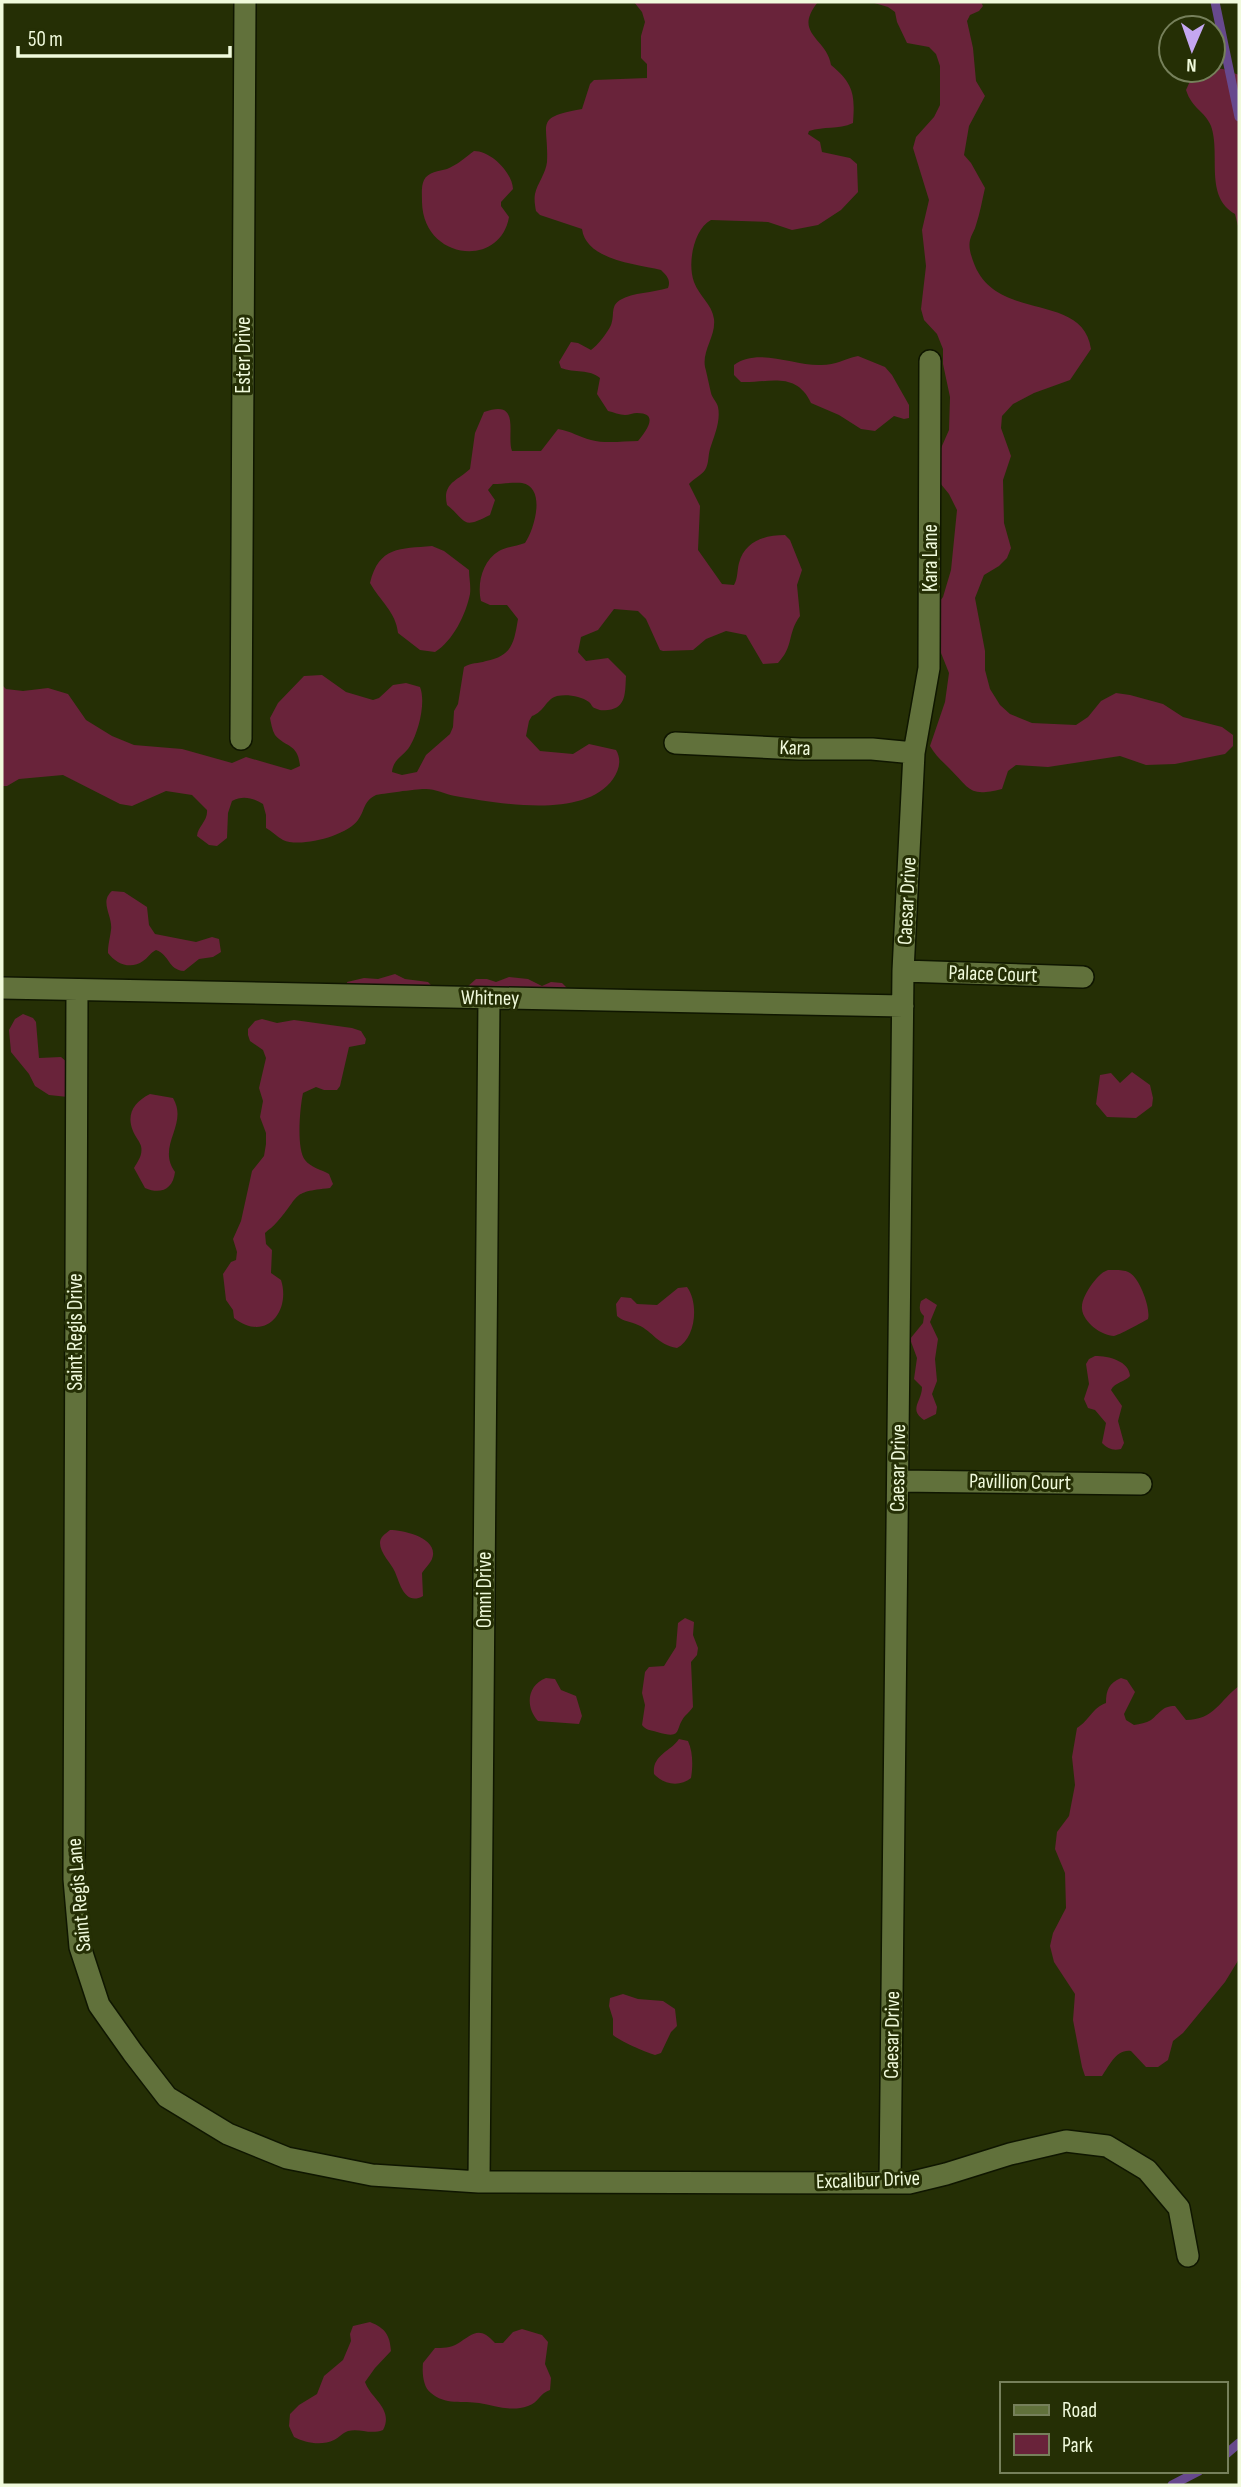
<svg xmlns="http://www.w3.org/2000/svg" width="1241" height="2487" font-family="'Sofia Sans Condensed',sans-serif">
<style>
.green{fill:#69233a}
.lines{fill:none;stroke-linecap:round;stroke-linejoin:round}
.stream{stroke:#67498d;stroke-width:9}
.street-casing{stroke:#0f1600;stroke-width:24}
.street{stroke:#61713b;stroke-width:21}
.labels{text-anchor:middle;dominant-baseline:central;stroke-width:6;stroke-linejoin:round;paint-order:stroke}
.street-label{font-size:21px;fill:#f0fadc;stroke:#252f05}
</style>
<rect width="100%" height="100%" fill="#252f05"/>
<!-- green -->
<path class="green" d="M634,2H818C792,34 827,38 831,65C854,84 855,95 853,123C838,130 824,126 809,131L808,134L820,142L822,152L850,158L857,164L858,192L841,210L818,225L792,230L768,222L711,220C694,229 687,263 694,282C699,296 712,304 714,319C716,336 702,350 705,367C707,374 709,385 711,393C712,398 717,402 718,407C721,421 714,436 710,449C708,455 709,464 705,470C702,475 693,479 689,484L700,506L698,550L722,584L734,585C738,578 737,570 739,563C745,541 765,535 785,535L790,540L802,570L797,585L800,616C787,634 794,646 778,663L763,664L746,635L726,631L706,639L693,650L663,651L660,650L646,619L638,611L614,609L598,630L581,637L578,652L586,661L608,658L626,676C625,691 627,708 608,710C604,710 601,711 597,709C591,707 593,706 589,702C581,696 567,694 557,696C546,699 544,712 532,716L529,721L526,736L540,751L573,754L589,744L616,750C622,760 619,770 613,779C584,820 497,803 455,796C445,794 433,788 424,789C417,789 380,794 376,795C363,801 365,811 358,820C347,836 300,848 283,840C277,837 272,831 266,828V815L263,804C253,798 243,795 232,801L228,813L227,838L217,846L209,845L197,836C198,826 208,821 207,810L192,795L166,791L132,806L120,804L63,775L19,779L7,786H2V685L6,689L23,691L48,688L68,694L86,720L112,736L134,745L182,749L232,763L246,757L291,770L300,766C298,743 286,748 275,735C272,730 271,723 270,718L278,703L304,676L322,675L346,692L373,700L379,698L393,685L406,683L420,687C426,702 419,731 410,746C404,756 393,759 392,772L402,775L417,772L426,755L450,734L453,727L454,711L458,704L464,667C472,662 477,664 486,661C512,656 514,643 518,619L507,605H490L481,601C477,584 482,561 499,551C506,547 517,546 525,543C534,530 547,488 522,483C514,482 502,484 493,484L488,490L495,500L490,515C461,530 467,521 447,505C442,483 457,481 470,469L475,433L484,412C522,398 506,435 512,451H541L558,429C571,431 579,437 591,440C606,444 623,441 638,441C646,431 660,413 637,413C633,413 629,415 625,415C620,415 613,412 608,411L597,394L600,378C590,369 574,373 561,368L559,362L571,342L578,343L591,350C597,346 608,332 611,325C615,315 610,306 620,300C633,292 653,293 668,288C671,280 667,276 661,270C636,264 586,260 582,229L540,215L536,211C535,206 534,199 535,194C537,184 546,173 547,162C549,122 533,118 582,109L590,84L594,80L647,78V64L641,58V36L645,22L642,12Z
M871,2H981L983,6L979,11L970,15L967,21L973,48L976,81L985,96L969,126L964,155L971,163L985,188C982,201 980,213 976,225C975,230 971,235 970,240C968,249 972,258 975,266C999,322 1083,292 1091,349L1070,380L1034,393L1013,404L1002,416L1001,428L1011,456L1003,480L1004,523L1011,548L1007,558L999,566L984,575L975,598L985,651V670L990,689L1000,705L1010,714L1032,723L1076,725L1088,717L1101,701L1116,693L1130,695L1163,704L1183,717L1222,727L1233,735V746L1225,754L1175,764L1146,765L1120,756L1048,767L1016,765L1008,771L1002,789C969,797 971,790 949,768C942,761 935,755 930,746L945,702L949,673L937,643V605L943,597L951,570L957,510L949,494L940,483L938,455L949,430L950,397L943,364V349L937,334L924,320L921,309L926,266L922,230L929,200L913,148L916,137L934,117L940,105V66L936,54L929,47L907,43L897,22L895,12L888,7Z
M1213,68L1223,69L1239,75V230L1235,214C1204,196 1221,155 1211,126C1205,111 1192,109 1186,90L1195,70Z
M474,151C491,151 512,172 513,189L501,202V206L509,217C500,269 423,260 422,202C422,195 421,186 424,180C428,172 439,171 447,169C457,165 466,157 474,151Z
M858,356L885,367L892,375L909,405V418L904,419L894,416L875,431L861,429L839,415L811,403C796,371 770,383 741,382L734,375V365C758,347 794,366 821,365C837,365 843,359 858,356Z
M432,546L444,551L469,570C469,577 471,586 470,594C466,614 453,641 435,652L420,650L398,633C396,612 380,601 370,583C379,546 400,549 432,546Z
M112,891L124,892L147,907L149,925L155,934L196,942L212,937L219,939L221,952L213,957L199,959L184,971C168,970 170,955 156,950C150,953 148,958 143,961C131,970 116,964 108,953C108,944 110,938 111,930C113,916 99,902 112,891Z
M395,974L405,979L428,982L433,987L348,990L347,982L364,978L378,979Z
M509,977L528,979L542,986L551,982L562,983L570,991C526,1022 512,1005 466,988L476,979H487L496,982Z
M23,1014L33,1018L36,1022L39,1058L61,1057L68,1063V1097L49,1095L35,1086L29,1074L11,1052L9,1030L15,1019Z
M262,1019L277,1023L294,1020L352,1028L361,1031L366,1039L365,1044L349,1047L340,1086L337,1090H324L316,1087L303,1093C300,1107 296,1149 305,1160C310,1167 322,1170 329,1174L333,1184L330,1188C289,1192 301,1196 277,1222C273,1227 269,1229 265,1233L266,1244L272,1250L271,1273L281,1280C291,1311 266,1343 234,1318L233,1310L226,1300L223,1274L231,1262L236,1260L237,1252L233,1239L241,1221L252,1171L264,1156L266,1144V1133L260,1117L263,1101L259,1088L266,1058L263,1050L250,1041L248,1035V1029L255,1021Z
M1132,1072L1150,1085L1153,1098L1152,1106L1136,1118L1107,1117L1096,1104L1100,1075L1111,1073L1120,1083Z
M150,1094L173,1098C189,1125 156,1145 175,1172C173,1189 161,1195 145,1188L134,1168C138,1161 143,1155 141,1146C140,1142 135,1136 133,1131C126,1114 134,1102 150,1094Z
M1108,1270C1115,1270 1124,1269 1130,1273C1140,1279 1151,1309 1148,1319C1145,1321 1117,1336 1114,1336C1102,1336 1083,1322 1082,1309C1081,1301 1087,1291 1092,1284C1097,1278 1100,1273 1108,1270Z
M687,1287C699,1303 696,1338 677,1348C656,1344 654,1332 638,1325C630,1321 624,1322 617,1316L616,1304L621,1297L631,1298L637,1304L657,1305L678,1288Z
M926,1298L937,1305L930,1322L938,1339L935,1359L937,1381L932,1394L937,1407L936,1414L924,1420C908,1409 922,1402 922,1387L914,1379L917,1358L910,1339L923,1323L924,1316C919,1312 919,1307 921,1301Z
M1095,1356C1109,1356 1129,1361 1130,1376C1125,1382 1115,1382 1111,1390L1122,1406L1118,1421L1124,1443L1121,1449C1113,1451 1108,1449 1102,1443L1106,1423L1095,1410L1088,1408L1084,1399L1089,1384L1086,1364L1089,1359Z
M390,1530C403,1530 440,1538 432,1559C430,1564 425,1568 422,1573L423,1596C405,1606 400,1584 395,1572C391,1563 380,1553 380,1543C380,1537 385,1534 390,1530Z
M685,1618L694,1622L693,1635L698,1648L697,1655L691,1662L693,1707C691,1710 688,1713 685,1716C674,1729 684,1740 657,1732C650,1730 646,1730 642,1725L645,1705L642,1693L645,1672L649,1667L664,1666L676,1647L678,1623Z
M546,1678L555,1679L561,1690L576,1696L582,1716L579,1724L538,1721C525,1707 527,1685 546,1678Z
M1121,1678L1127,1680L1135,1692L1124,1714L1126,1720L1134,1725C1140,1724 1146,1723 1151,1720C1160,1713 1162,1706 1175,1706L1186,1720C1214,1720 1220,1700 1239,1686V1959L1225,1982L1183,2033L1173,2041L1168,2060L1158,2067H1146L1131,2051C1116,2049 1110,2065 1102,2076H1085L1082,2067L1073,2020L1075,1994L1054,1962L1050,1946L1053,1933L1066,1908L1065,1873L1055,1849L1057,1832L1069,1816L1075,1785L1072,1757L1077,1728C1089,1721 1092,1708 1106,1703C1106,1690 1109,1683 1121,1678Z
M679,1739L688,1741C693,1752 693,1766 691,1778C680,1787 664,1785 654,1774C652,1755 670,1752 679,1739Z
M623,1994L638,1999L663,2001L675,2009L677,2026L671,2032L661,2053L655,2055C645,2052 620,2041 613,2035V2019L609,2006L610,1998Z
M370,2322C385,2328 390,2335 391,2351L375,2368L365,2382C371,2399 394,2409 383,2430C370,2435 360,2428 348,2431C342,2433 339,2438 334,2440C322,2446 305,2443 294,2437L289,2426L290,2414L299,2405L317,2394L324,2376L343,2360L351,2341L350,2334L353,2326Z
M522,2329L542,2335L548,2342L545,2364L551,2378L550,2390C540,2393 538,2403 528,2406C511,2412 496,2406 479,2403C464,2401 444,2405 431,2393C423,2387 422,2373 423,2363L435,2348C442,2348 451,2348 457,2344C473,2334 479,2325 495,2343H503L513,2332Z"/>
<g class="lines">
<!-- stream -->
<path class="stream" d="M1215,2L1239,117
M1225,2455L1239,2443
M1172,2485L1199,2471"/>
<defs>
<path id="street" d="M241,739L245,2
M675,743L800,749H872L914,753
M903,971L1083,977
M2,988L903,1006
M77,990L74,1879L80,1947L99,2005L133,2053L167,2097L228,2134L287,2158L372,2175L479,2182L909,2183L946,2174L1010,2154L1066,2141L1107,2146L1147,2170L1179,2208L1188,2256
M898,1481L1141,1484
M479,2182L489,998
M890,2183L903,971L914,753L929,668L930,361"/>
</defs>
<!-- street casing -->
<use href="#street" class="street-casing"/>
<!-- street -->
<use href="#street" class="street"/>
</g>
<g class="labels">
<!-- street labels -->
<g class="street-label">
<text transform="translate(243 355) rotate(-90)">Ester Drive</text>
<text transform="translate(930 558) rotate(-90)">Kara Lane</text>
<text transform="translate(795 748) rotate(2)">Kara</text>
<text transform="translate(907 901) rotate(-87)">Caesar Drive</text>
<text transform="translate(993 974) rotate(2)">Palace Court</text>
<text transform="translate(490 998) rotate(1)">Whitney</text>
<text transform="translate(75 1332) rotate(-90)">Saint Regis Drive</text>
<text transform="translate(898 1468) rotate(-89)">Caesar Drive</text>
<text transform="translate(1020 1482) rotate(1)">Pavillion Court</text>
<text transform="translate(484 1590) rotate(-90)">Omni Drive</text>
<text transform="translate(79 1895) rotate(-95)">Saint Regis Lane</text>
<text transform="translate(892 2035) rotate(-89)">Caesar Drive</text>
<text transform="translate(868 2180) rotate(-2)">Excalibur Drive</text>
</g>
</g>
<!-- border -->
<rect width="1241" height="2487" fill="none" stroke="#f0fadc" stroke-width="7"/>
<!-- legend -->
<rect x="1000" y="2382" width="228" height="91" fill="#252f05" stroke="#76805b" stroke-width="2"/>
<rect x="1014" y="2405" width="35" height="10" fill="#61713b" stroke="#76805b" stroke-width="2"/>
<text x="1062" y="2417" font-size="21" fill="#f0fadc">Road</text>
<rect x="1014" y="2434" width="35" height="21" fill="#69233a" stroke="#76805b" stroke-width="2"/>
<text x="1062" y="2452" font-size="21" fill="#f0fadc">Park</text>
<!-- north arrow -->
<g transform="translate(1192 49) rotate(182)"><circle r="33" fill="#252f05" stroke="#76805b" stroke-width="2"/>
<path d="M0-5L12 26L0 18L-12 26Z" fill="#c5a7f1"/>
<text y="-10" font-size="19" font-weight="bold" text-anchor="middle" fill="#f0fadc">N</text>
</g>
<!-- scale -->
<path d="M18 46v10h212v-10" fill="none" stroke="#f0fadc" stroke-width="3.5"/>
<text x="28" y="46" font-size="21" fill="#f0fadc" stroke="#252f05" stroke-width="5" paint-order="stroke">50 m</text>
</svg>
